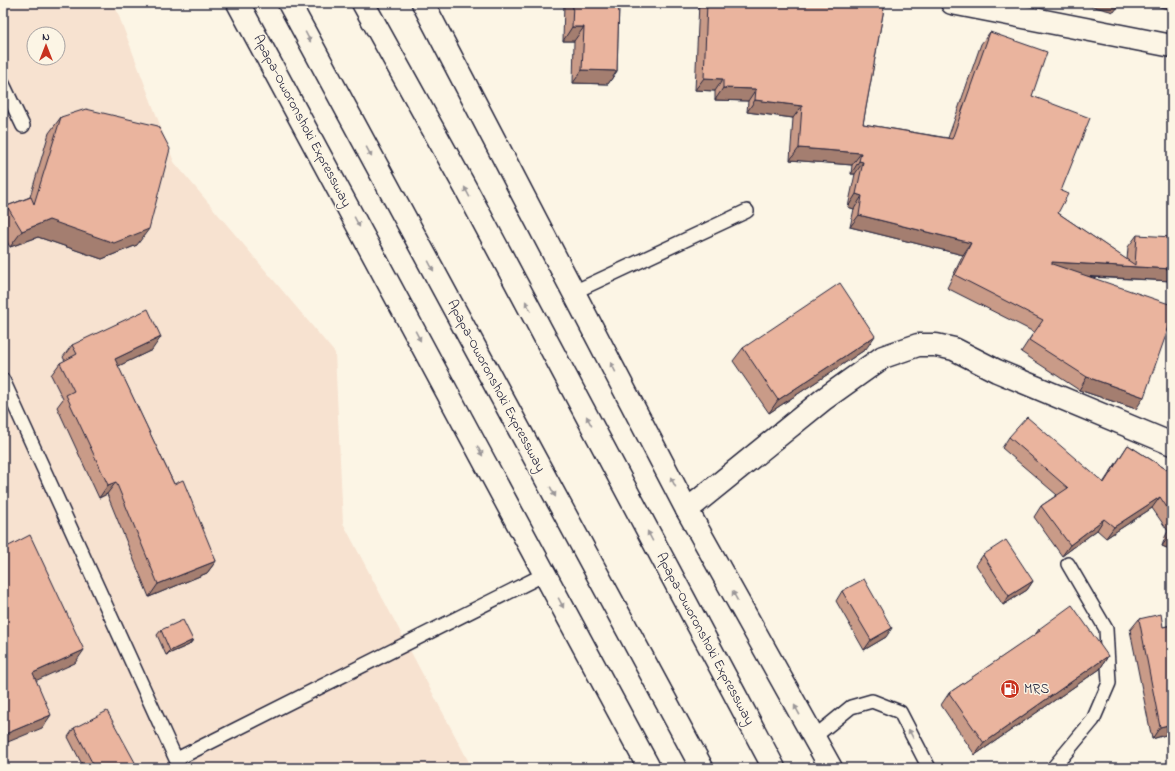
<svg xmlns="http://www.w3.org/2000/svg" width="1175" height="771" font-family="'Indie Flower',sans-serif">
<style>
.built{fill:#f7e2d0;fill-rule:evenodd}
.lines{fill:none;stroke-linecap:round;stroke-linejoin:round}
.lane-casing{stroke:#22223b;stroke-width:16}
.street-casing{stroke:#22223b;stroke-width:25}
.primary-casing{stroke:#22223b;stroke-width:25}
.highway-casing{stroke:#22223b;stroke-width:25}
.lane{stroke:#fcf5e5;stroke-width:13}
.street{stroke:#fcf5e5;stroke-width:22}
.primary{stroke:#fcf5e5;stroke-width:22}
.highway{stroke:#fcf5e5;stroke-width:22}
.wall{fill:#c99b88;stroke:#22223b}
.shaded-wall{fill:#a47e6f;stroke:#22223b}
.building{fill:#eab49e;stroke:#22223b}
.oneway{fill:#9a9698}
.labels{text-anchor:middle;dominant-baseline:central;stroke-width:3;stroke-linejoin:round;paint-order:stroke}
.street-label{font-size:14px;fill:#22223b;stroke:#fcf5e5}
.poi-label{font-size:14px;fill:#22223b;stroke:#fcf5e5;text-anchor:start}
</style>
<rect width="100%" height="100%" fill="#fcf5e5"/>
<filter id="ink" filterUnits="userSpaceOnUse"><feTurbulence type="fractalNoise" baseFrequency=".025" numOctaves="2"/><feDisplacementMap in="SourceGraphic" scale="8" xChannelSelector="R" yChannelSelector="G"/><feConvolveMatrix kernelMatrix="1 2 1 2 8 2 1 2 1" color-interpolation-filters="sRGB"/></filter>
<g filter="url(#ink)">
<!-- built -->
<path class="built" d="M3,3H114L174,162L335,353L343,523L472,768H3ZM34,34H58V58H34Z"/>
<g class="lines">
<defs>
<path id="lane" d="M3,84L23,126
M574,292L747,211
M3,380L180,768
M813,738L851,707L872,701L900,712L929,768
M177,759L545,574
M1053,768L1093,720L1109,683L1106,629L1068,564"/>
<path id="street" d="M952,3L1172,46
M687,510L824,399L883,357L918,345H936L954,349L997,371L1172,444"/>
<path id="primary" d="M238,3L649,768
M423,3L687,510L831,768"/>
<path id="highway" d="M289,3L702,768
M363,3L465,187L774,768"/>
</defs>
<!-- lane casing -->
<use href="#lane" class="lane-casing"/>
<!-- street casing -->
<use href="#street" class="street-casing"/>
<!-- primary casing -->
<use href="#primary" class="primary-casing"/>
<!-- highway casing -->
<use href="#highway" class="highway-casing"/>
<!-- lane -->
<use href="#lane" class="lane"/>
<!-- street -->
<use href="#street" class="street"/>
<!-- primary -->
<use href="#primary" class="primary"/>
<!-- highway -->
<use href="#highway" class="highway"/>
</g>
<!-- wall -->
<path class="wall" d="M564,3H619L617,71L608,84L573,83L574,41H563Z
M699,3H885L863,124L948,138L981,44L990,32L1032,96L1061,191L1058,213L1127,260L1128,247L1137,235L1172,281L1088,277L1136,409L1079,390L1021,352L1034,332L947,288L963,255L850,227L854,209L848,207L855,174H851L852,165L790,160L793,118L747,112L748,101L715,100V91L695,90Z
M61,117L137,245L102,259L38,237L10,247L3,235V212L7,206L30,197L49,133Z
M1172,205V219H1171Z
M72,345L152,350L118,366L174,484L216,561L207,573L149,597L107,494L99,498L57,407L63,399L51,375L60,363L65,361L63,357Z
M743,348L866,349L769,413L733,361Z
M1009,437L1103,483L1128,445L1172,473V550L1162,546L1165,537L1168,531L1152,508L1106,538L1097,530L1062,556L1034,517L1041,506L1057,495L1002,448Z
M983,555L1033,581L1027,590L1003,605L976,565Z
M842,591L886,637L864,650L836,601Z
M1139,619L1163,627L1172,625V733L1152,739L1130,630Z
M1039,629L1108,656L1100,669L975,755L941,705L949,693L1035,635Z
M161,630L193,640L189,645L166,655L157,635Z
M74,728L137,766L136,768H84L68,737Z"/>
<!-- shaded-wall -->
<path class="shaded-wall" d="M1079,3H1121L1114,12Z
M1144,3H1172V10Z
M572,27H584L574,41H563Z
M582,70L617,71L608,84L573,83Z
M704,78L723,79L715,91L695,90Z
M723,88L756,89L748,101L715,100Z
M755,100L802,106L793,118L747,112Z
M799,148L861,153L852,165L790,160Z
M7,150L3,155V152Z
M859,161L863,162L855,174H851Z
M856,194L862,196L854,209L848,207Z
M859,215L971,243L963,255L850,227Z
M49,220L149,229L137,245L102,259L38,237L10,247L22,231Z
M1052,262L1172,269V281L1044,274Z
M875,336L866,349L769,413L778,400Z
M161,337L152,350L106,372L115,359Z
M1087,377L1144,397L1136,409L1079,390Z
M116,482L107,494L99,498L108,485Z
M1160,497L1152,508L1106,538L1114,527Z
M1104,519L1097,530L1062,556L1070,545Z
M1169,536H1172V550L1162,546Z
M216,561L207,573L149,597L158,584Z
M1033,581L1027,590L1003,605L1009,596Z
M892,628L886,637L864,650L871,640Z
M193,640L189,645L166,655L170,651Z
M84,650L75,663L24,686L33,673Z
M1108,656L1100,669L975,755L984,743Z
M51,715L42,728L3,744V735Z
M1172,724V733L1152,739L1160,727Z"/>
<!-- building -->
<path class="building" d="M573,3H619L617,71L582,70L584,27H572Z
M707,3H885L863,124L952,139L990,32L1047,52L1032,96L1090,118L1061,191L1068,194L1058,213L1135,265L1137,235L1172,237V269L1052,262V264L1172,305V318L1144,397L1087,377L1029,340L1043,320L955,275L971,243L859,215L862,196L856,194L863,162L859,161L861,153L799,148L802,106L755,100L756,89L723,88V79L704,78Z
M86,109L158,126L170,149L149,229L114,243L49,220L22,231L7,206L31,197L34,204L61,117Z
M3,141L7,150L3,152Z
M840,283L875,336L778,400L743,348Z
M148,309L161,337L115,359L174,484L183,480L216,561L158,584L116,482L108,485L66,395L74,391L60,363L77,354L72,345Z
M1027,417L1104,483L1128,445L1172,473V515L1160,497L1114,527L1104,519L1070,545L1041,506L1068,488L1009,437Z
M1172,527V536H1169Z
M30,535L84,650L33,673L51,715L3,735V549Z
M1006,540L1033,581L1009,596L983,555Z
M864,579L892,628L871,640L842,591Z
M1072,605L1108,656L984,743L949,693L1040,631L1039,629Z
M1161,614L1163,627L1172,625V724L1160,727L1139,619Z
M183,620L193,640L170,651L161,630Z
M107,711L137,766L134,768H95L74,728Z"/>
<!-- one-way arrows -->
<defs><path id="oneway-solid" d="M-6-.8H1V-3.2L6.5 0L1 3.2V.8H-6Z"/></defs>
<g class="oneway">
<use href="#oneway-solid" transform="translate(308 37) rotate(62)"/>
<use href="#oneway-solid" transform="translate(369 152) rotate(62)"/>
<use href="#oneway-solid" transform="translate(467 192) rotate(-118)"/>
<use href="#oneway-solid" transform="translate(357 222) rotate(62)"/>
<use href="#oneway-solid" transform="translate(431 266) rotate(62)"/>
<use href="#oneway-solid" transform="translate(528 306) rotate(-118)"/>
<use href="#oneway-solid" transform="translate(418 336) rotate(62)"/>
<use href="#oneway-solid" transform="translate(613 367) rotate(-117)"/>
<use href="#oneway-solid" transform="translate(589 421) rotate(-118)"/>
<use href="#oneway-solid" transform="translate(480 451) rotate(62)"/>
<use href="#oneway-solid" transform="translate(673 482) rotate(-117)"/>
<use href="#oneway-solid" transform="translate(553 492) rotate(62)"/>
<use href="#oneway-solid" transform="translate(650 536) rotate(-118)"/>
<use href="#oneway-solid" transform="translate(735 596) rotate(-119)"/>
<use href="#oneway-solid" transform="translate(561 603) rotate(62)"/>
<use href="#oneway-solid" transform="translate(797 710) rotate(-119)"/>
<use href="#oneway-solid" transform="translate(911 734) rotate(-118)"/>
</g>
</g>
<!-- icons -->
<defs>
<symbol id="fuel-disc" viewBox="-11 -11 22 22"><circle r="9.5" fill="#c8321e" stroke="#fcf5e5"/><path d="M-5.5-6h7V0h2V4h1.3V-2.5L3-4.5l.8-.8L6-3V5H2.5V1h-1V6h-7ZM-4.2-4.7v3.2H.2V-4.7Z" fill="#fff"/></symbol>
</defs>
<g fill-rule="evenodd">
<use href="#fuel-disc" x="999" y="678" width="22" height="22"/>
</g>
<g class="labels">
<!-- street labels -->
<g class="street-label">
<text transform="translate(302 121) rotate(62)">Apapa-Oworonshoki Expressway</text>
<text transform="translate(496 386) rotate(62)">Apapa-Oworonshoki Expressway</text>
<text transform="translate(705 639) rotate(62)">Apapa-Oworonshoki Expressway</text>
</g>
<!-- poi labels -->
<g class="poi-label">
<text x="1024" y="689">MRS</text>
</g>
</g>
<!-- margin -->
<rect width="1175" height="771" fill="none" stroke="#fcf5e5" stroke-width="16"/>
<rect x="8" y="8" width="1159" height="755" fill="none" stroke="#22223b" stroke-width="1.5" filter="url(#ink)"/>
<!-- north arrow -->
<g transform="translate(46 46)"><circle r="19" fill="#fcf5e5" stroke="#a5a1a1"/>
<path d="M0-3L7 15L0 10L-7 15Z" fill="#c8321e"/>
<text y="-6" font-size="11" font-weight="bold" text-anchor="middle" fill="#22223b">N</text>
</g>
</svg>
